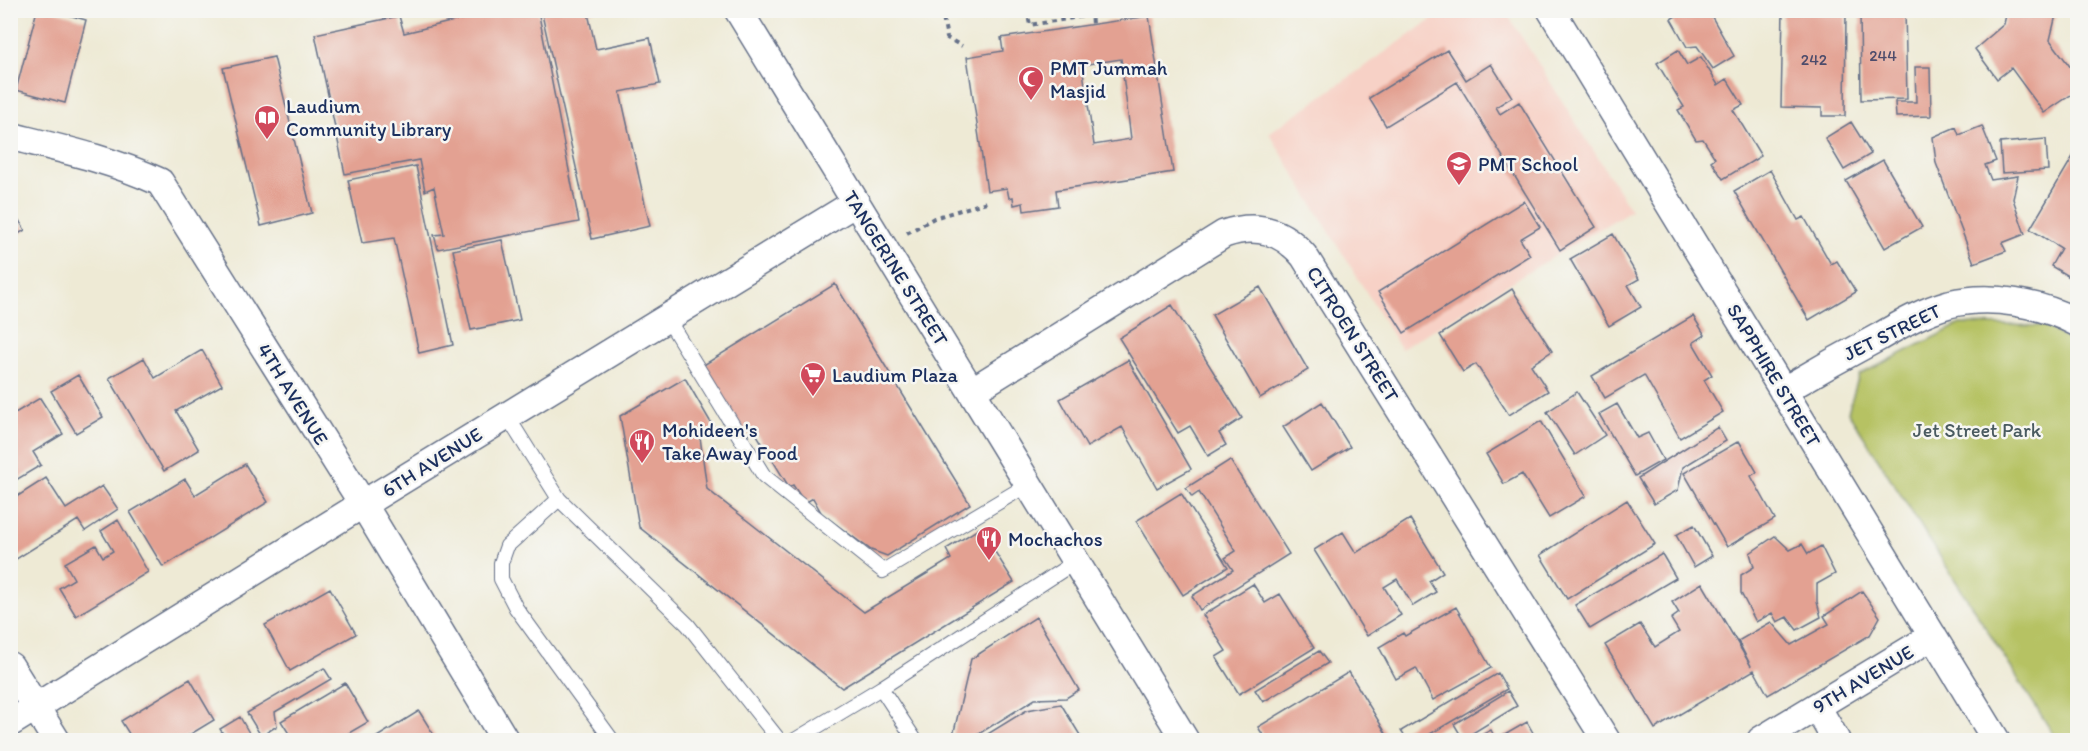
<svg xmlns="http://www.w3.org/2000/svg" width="2088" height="751" font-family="Itim,sans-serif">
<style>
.built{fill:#f7d1c6}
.green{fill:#b6c264;stroke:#687861;stroke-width:1.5}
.building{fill:#e3a192;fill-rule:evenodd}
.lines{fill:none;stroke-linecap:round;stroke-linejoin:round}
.lane-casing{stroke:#657088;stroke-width:16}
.street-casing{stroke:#657088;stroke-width:30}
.path{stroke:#657088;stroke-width:4;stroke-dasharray:4.5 4.5;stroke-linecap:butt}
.lane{stroke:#fff;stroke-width:14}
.street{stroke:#fff;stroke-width:27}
.labels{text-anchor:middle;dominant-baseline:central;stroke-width:5;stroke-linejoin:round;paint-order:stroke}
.number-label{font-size:16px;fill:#4d4c6b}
.poi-label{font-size:20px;fill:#1b2f5e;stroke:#f6f6f2;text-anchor:start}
.street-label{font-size:20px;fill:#1b2f5e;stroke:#f6f6f2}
.park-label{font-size:20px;fill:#4a5b60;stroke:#f6f6f2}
</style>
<rect width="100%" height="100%" fill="#f6f6f2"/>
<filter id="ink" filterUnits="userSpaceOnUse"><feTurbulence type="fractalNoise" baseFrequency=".0167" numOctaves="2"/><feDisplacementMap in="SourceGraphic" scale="12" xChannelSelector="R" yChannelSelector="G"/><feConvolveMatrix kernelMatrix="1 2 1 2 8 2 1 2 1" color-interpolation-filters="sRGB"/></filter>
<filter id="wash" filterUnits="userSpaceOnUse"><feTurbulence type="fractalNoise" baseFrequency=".008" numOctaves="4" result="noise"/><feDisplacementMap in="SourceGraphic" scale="24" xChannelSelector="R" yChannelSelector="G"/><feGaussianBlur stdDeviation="1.35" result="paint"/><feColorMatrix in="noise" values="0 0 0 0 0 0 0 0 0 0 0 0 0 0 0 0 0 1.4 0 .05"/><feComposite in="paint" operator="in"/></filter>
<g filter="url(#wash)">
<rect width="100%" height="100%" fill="#eeead5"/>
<!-- built -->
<path class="built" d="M1507,14L1631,210L1401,349L1269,133L1437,16Z"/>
<!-- green -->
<path class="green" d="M1960,324L2045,326L2077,345V740H2057L1848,412L1859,375Z"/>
<g id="blocks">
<!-- building -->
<path class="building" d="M37,10H51L86,20L65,103L16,90Z
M500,10H538L579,222L438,249L434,235L444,234L434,187L425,191L419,160L345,174L315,34L399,16L404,33Z
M541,10H595L588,13L596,49L650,38L660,84L620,92L650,226L592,239Z
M1685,10H1708L1734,56L1713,69L1697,46L1687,47L1671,19Z
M1783,10H1846L1845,116H1822V108L1781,107Z
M1860,10H1905L1907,99L1861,100Z
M2007,10H2036L2056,15L2050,40L2078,77V90L2044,113L2011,68L1997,79L1975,49L2004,24Z
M1149,16L1173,172L1056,190L1058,206L1024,211L1023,203L1014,205L1013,197L1009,198L1007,188L987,191L967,57L1003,51L1001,38ZM1121,59L1131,139L1094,145L1082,65Z
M1447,50L1466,80L1491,64L1512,97L1496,107L1500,114L1519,102L1596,227L1560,250L1457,82L1386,126L1369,98Z
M1678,50L1687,65L1701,57L1718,85L1727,79L1743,105L1733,110L1761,156L1723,179L1711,161L1715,158L1703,139L1696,140L1678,110L1684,107L1657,63Z
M274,57L312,213L261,226L223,68Z
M1915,67H1930L1931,116L1896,117L1895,102H1916Z
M1851,122L1871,154L1844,170L1825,138Z
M1982,126L1996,161L1985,165L1991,180L2018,176L2013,199L2025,234L2002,243L2006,251L1974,263L1936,163L1933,137L1956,127L1959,135Z
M2046,139L2048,170L2002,173L2000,143Z
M2078,148V278L2076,281L2051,266L2061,248L2030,229Z
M1883,160L1922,227L1885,248L1846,181Z
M416,166L453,345L419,353L394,238L362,243L348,180Z
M1770,170L1798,220L1804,217L1831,264L1837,261L1856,292L1809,320L1734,191Z
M1524,201L1540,227L1520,239L1530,255L1404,333L1378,292Z
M10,206L25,230L10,239Z
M1613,234L1639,279L1628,285L1641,307L1609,326L1570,259Z
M502,240L520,320L471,330L453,250Z
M835,284L970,504L887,556L871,550L822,514L813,498L805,503L793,485L789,487L754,430L745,436L702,366Z
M1260,287L1308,370L1260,398L1212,315Z
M1512,289L1552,351L1531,365L1548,391L1509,415L1476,364L1463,372L1440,335Z
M1172,305L1242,418L1219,433L1226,445L1208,456L1190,426L1178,433L1119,338Z
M1693,316L1705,335L1693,343L1712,375L1704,380L1723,412L1680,438L1644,375L1605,398L1592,376Z
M202,350L222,385L176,411L199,450L164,471L109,378L144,358L155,378Z
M1128,360L1191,469L1157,488L1122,427L1087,447L1060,399Z
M78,375L103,417L76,433L51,391Z
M685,378L714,428L700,437L707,489L864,612L951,559L946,549L980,528L1014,582L842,688L639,527L620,416Z
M1577,392L1605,435L1575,455L1547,412Z
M40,398L63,434L33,452L41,465L11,483L10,416Z
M1322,402L1350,447L1311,471L1283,427Z
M1617,404L1637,438L1648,433L1663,460L1635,476L1599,414Z
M1541,421L1586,496L1549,518L1522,474L1504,484L1486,454Z
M1718,427L1726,441L1683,467L1678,490L1654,504L1638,478Z
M1739,441L1757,472L1751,476L1775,519L1727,547L1684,473Z
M1230,460L1289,554L1200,610L1192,596L1233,570L1225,558L1236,551L1199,492L1192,497L1186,488Z
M245,464L268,502L163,567L130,512L185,479L195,495Z
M46,478L66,509L102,486L118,509L85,531L78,520L10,563V501Z
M1181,493L1228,567L1183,595L1136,521Z
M1627,500L1655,544L1567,599L1540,555Z
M1410,519L1443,572L1429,581L1436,592L1413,606L1397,579L1384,587L1401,615L1367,636L1314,550L1343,532L1356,553Z
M118,520L148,572L76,616L59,588L74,579L65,563L96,545L103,557L113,551L101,531Z
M1694,525L1712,556L1694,567L1676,535Z
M1775,536L1790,550L1802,544L1808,554L1821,546L1835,574L1817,584V602L1821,617L1797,630L1787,617L1777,622L1772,613L1756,622L1741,593V575L1754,567L1750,553Z
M1662,554L1676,578L1590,629L1575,605Z
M1702,583L1751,666L1738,641L1771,622L1791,645L1829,624L1824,616L1862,591L1880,617L1870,635L1768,695L1754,670L1655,729L1605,645L1640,624L1655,647L1679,632L1671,619L1679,613L1672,602Z
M1253,584L1265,603L1280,594L1314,648L1239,694L1216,657L1226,651L1203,615Z
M330,588L356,634L290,671L265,625Z
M1456,607L1491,668L1433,700L1416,668L1396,679L1379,647L1403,633L1405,636Z
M1036,617L1079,690L1066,698L1035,699L969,740H952L971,659Z
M1319,651L1328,663L1263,702L1255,690Z
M324,668L331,679L275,712L277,726L261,736L247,713Z
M1349,672L1390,740H1266L1258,727Z
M1498,673L1507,689L1420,740H1407L1401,731Z
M190,679L214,720L181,740H133L121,721Z
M345,683L368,722L337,740H293L281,721Z
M1508,691L1517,706L1463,739L1454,724Z
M1061,704L1083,740H978L1027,710Z
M419,711L437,740H372Z
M240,717L253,740H227L220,729Z
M1527,722L1537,740H1472L1491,730L1496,740Z"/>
</g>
</g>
<g filter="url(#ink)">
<use href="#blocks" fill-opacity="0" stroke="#657088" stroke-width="1.5"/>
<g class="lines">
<defs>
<path id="lane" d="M667,318L764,476L883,571L1029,484
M507,416L559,499L688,625L779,740
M559,499L507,546L501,563V579L516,608L612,740
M881,688L915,740
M795,740L881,688L1075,562"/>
<path id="street" d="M738,10L1185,740
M1551,10L1996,740
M10,136C62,149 112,160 160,182L363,504L505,740
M972,391L1224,234C1256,223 1282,230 1304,256L1606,740
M1783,391C1815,372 1847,354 1879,337C1901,324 1924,311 1949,304C1991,294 2040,303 2078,323
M10,666L56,740
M1817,707L1836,740
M10,723L363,504L855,203
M1761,740L1933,636"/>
</defs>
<!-- lane casing -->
<use href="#lane" class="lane-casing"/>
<!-- street casing -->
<use href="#street" class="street-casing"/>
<!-- path -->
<path class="path" d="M946,10L943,17L947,38L962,46
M1027,10L1030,25L1091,15
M1091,10L1092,25
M907,233L934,218L990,201"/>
<!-- lane -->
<use href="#lane" class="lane"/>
<!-- street -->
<use href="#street" class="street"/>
</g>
</g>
<!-- icons -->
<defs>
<symbol id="mosque-pin" viewBox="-11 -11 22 30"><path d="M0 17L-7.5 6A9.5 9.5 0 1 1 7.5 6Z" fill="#d1495b" stroke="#f6f6f2"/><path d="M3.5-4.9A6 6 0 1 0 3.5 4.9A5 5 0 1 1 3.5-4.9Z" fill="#fff"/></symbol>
<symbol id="library-pin" viewBox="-11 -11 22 30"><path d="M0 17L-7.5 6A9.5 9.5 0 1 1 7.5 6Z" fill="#d1495b" stroke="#f6f6f2"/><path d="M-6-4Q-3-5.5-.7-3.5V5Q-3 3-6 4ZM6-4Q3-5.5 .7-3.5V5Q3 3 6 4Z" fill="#fff"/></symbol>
<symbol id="school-pin" viewBox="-11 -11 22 30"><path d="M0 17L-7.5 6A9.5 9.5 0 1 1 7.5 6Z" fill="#d1495b" stroke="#f6f6f2"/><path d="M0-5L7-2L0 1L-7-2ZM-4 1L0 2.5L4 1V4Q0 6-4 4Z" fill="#fff"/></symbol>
<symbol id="supermarket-pin" viewBox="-11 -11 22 30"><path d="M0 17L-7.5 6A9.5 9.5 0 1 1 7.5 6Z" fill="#d1495b" stroke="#f6f6f2"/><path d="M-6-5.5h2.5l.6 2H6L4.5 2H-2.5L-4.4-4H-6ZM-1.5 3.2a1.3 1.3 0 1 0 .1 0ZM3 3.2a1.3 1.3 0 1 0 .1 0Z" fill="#fff"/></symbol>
<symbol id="restaurant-pin" viewBox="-11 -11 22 30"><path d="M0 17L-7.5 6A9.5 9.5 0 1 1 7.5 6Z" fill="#d1495b" stroke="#f6f6f2"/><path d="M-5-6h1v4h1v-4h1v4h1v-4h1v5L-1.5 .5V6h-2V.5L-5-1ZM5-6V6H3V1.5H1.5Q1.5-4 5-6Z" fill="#fff"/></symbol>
</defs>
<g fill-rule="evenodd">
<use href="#mosque-pin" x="1016" y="64" width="30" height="40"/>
<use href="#library-pin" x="252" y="103" width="30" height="40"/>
<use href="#school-pin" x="1444" y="149" width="30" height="40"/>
<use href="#supermarket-pin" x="798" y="360" width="30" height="40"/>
<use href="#restaurant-pin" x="627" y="427" width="30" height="40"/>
<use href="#restaurant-pin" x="974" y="524" width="30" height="40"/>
</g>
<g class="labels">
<!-- number labels -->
<g class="number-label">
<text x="1883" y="55">244</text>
<text x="1814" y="59">242</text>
</g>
<!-- poi labels -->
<g class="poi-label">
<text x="1050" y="68">PMT Jummah<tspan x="1050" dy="23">Masjid</tspan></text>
<text x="286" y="106">Laudium<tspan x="286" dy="23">Community Library</tspan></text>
<text x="1478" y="164">PMT School</text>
<text x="832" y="375">Laudium Plaza</text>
<text x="662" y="430">Mohideen's<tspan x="662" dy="23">Take Away Food</tspan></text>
<text x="1008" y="539">Mochachos</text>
</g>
<!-- street labels -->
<g class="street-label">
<text transform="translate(896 268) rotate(58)">TANGERINE STREET</text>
<text transform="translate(1892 332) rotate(-26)">JET STREET</text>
<text transform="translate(1353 334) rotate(58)">CITROEN STREET</text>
<text transform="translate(1774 375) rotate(59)">SAPPHIRE STREET</text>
<text transform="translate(293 394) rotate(58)">4TH AVENUE</text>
<text transform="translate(432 462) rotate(-32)">6TH AVENUE</text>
<text transform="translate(1863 679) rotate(-31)">9TH AVENUE</text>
</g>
<!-- park labels -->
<g class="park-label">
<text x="1977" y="430">Jet Street Park</text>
</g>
</g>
<!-- margin -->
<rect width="2088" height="751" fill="none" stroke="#f6f6f2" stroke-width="36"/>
</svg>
